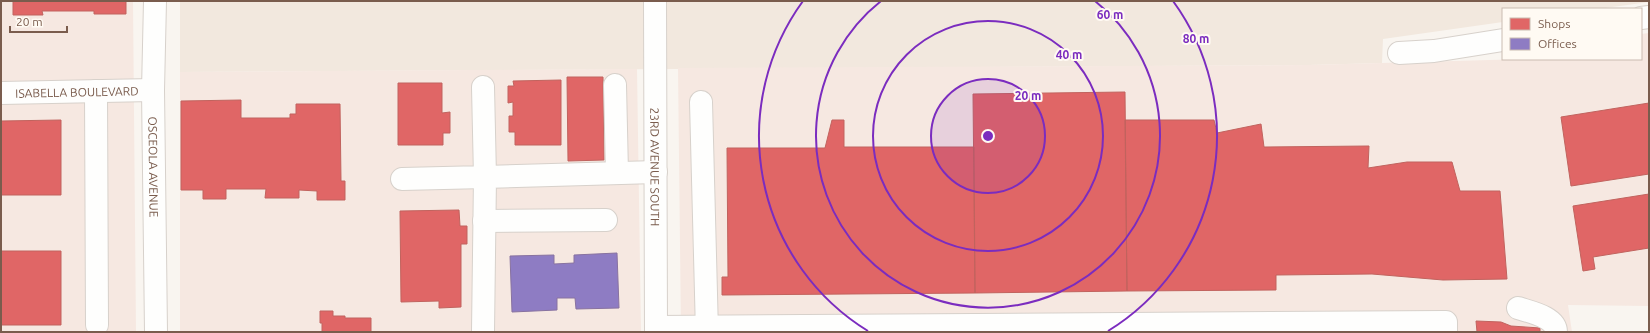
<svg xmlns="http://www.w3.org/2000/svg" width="1650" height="333" font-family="Ubuntu,sans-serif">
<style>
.residential{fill:#f2e8de}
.commercial{fill:#f6e8e1}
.shops{fill:#e06666;stroke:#c1635e}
.offices{fill:#8e7cc3;stroke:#8872a0}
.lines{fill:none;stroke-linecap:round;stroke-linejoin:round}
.minor-casing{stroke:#d7d1cb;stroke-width:24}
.minor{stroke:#fefefd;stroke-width:22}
.ring{fill:none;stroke:#7b2cbf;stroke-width:2}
.labels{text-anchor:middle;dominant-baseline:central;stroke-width:4;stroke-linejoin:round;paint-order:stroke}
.street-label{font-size:12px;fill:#7a5c4d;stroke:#fffaf3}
.centre{fill:#7b2cbf;stroke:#fffaf3;stroke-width:2}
.ring-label{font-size:12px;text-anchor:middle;font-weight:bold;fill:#7b2cbf;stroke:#fffaf3;stroke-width:4;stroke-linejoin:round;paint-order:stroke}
</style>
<rect width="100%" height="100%" fill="#f9f5f0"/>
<!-- residential -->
<path class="residential" d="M180,1H1649V2L1598,9H1503V22L1383,39L1382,63L1309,65L180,72Z"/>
<!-- commercial -->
<path class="commercial" d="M1,1H133L136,332H1Z
M1649,33V306L1568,305L1572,332H681L678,68L1309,65L1528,59H1641V34Z
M637,69L641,332H180V72Z"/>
<!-- shops -->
<path class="shops" d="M13,1H126V14H94V11H42L43,15H13Z
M567,77H603L604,160L568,161Z
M561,80V145H515V132H509V116H513V102L508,103V86H514L513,81Z
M398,83H442V113L450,112V133H443V145H398Z
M1125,92L1127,291L975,293L973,94Z
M241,100V118H290V114H296V104H340L341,181H345V200H317V191L299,190V198H265L266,189H226V199H203V190H181V101Z
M1649,103V174L1571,186L1561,117Z
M61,120V195H1V121Z
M832,120H844V147H974L975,293L722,295V277H728L727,148H825Z
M1125,120H1214L1217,133L1261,124L1264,147L1369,146L1368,168L1407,162H1452L1460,191H1500L1507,279L1443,280L1372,274L1276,275V290L1127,291Z
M1649,194V248L1593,257L1595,269L1583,271L1573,206Z
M459,210L460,226H467V244H461V307L439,308V301L401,302L400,211Z
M1,251H61V325H1Z
M320,311H333V316H345V318H371V332H322V323H320Z
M1476,321L1501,322L1511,326L1540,328V332H1477Z"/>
<!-- offices -->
<path class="offices" d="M617,253L619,308L576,309L575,298H557V310L512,312L510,256L554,255V264L574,263V255Z"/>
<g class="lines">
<defs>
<g id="minor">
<path id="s1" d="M155,1L153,90L156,332"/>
<path id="s2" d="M655,1L656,332"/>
<path d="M1641,18L1649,17"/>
<path d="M1399,53L1434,51L1503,40"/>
<path d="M615,85L617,173"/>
<path d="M96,91L97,325"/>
<path id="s3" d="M1,93L153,90"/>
<path d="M701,102L707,332"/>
<path d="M402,179L485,177L483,87"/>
<path d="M484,221L606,220"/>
<path d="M1518,308C1530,312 1556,317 1556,332"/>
<path d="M656,327L1446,322V332"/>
<path d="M483,332L485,177L656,172"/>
</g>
</defs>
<!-- minor casing -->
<use href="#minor" class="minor-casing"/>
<!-- minor -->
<use href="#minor" class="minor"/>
</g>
<!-- distance rings -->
<circle cx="988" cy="136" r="57" fill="#7b2cbf" fill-opacity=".12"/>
<g class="ring">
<circle cx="988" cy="136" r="57"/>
<circle cx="988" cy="136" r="115"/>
<path d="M1095 1A172 172 0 1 1 881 1"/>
<path d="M868 331A229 229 0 0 1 803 1M1173 1A229 229 0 0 1 1108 331"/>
</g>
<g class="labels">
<!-- street labels -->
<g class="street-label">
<text stroke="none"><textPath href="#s3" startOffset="76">ISABELLA BOULEVARD</textPath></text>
<text stroke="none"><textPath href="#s1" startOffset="166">OSCEOLA AVENUE</textPath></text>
<text stroke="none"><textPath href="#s2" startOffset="166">23RD AVENUE SOUTH</textPath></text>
</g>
</g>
<circle cx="988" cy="136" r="6" class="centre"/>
<g class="ring-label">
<text x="1110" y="19">60 m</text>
<text x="1196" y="43">80 m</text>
<text x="1069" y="59">40 m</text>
<text x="1028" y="100">20 m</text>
</g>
<!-- border -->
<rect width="1650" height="333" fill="none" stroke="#7a5c4d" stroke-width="4"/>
<!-- legend -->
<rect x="1502" y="8" width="140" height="52" fill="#fffaf3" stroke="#cabbb1"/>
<rect x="1510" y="18" width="20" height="12" fill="#e06666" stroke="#cabbb1"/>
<text x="1538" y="28" font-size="12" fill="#7a5c4d">Shops</text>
<rect x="1510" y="38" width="20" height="12" fill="#8e7cc3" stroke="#cabbb1"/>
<text x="1538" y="48" font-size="12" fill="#7a5c4d">Offices</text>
<!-- scale -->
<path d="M10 26v6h57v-6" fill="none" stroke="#7a5c4d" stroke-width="2"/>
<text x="16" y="26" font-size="12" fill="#7a5c4d" stroke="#fffaf3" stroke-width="3" paint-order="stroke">20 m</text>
</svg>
